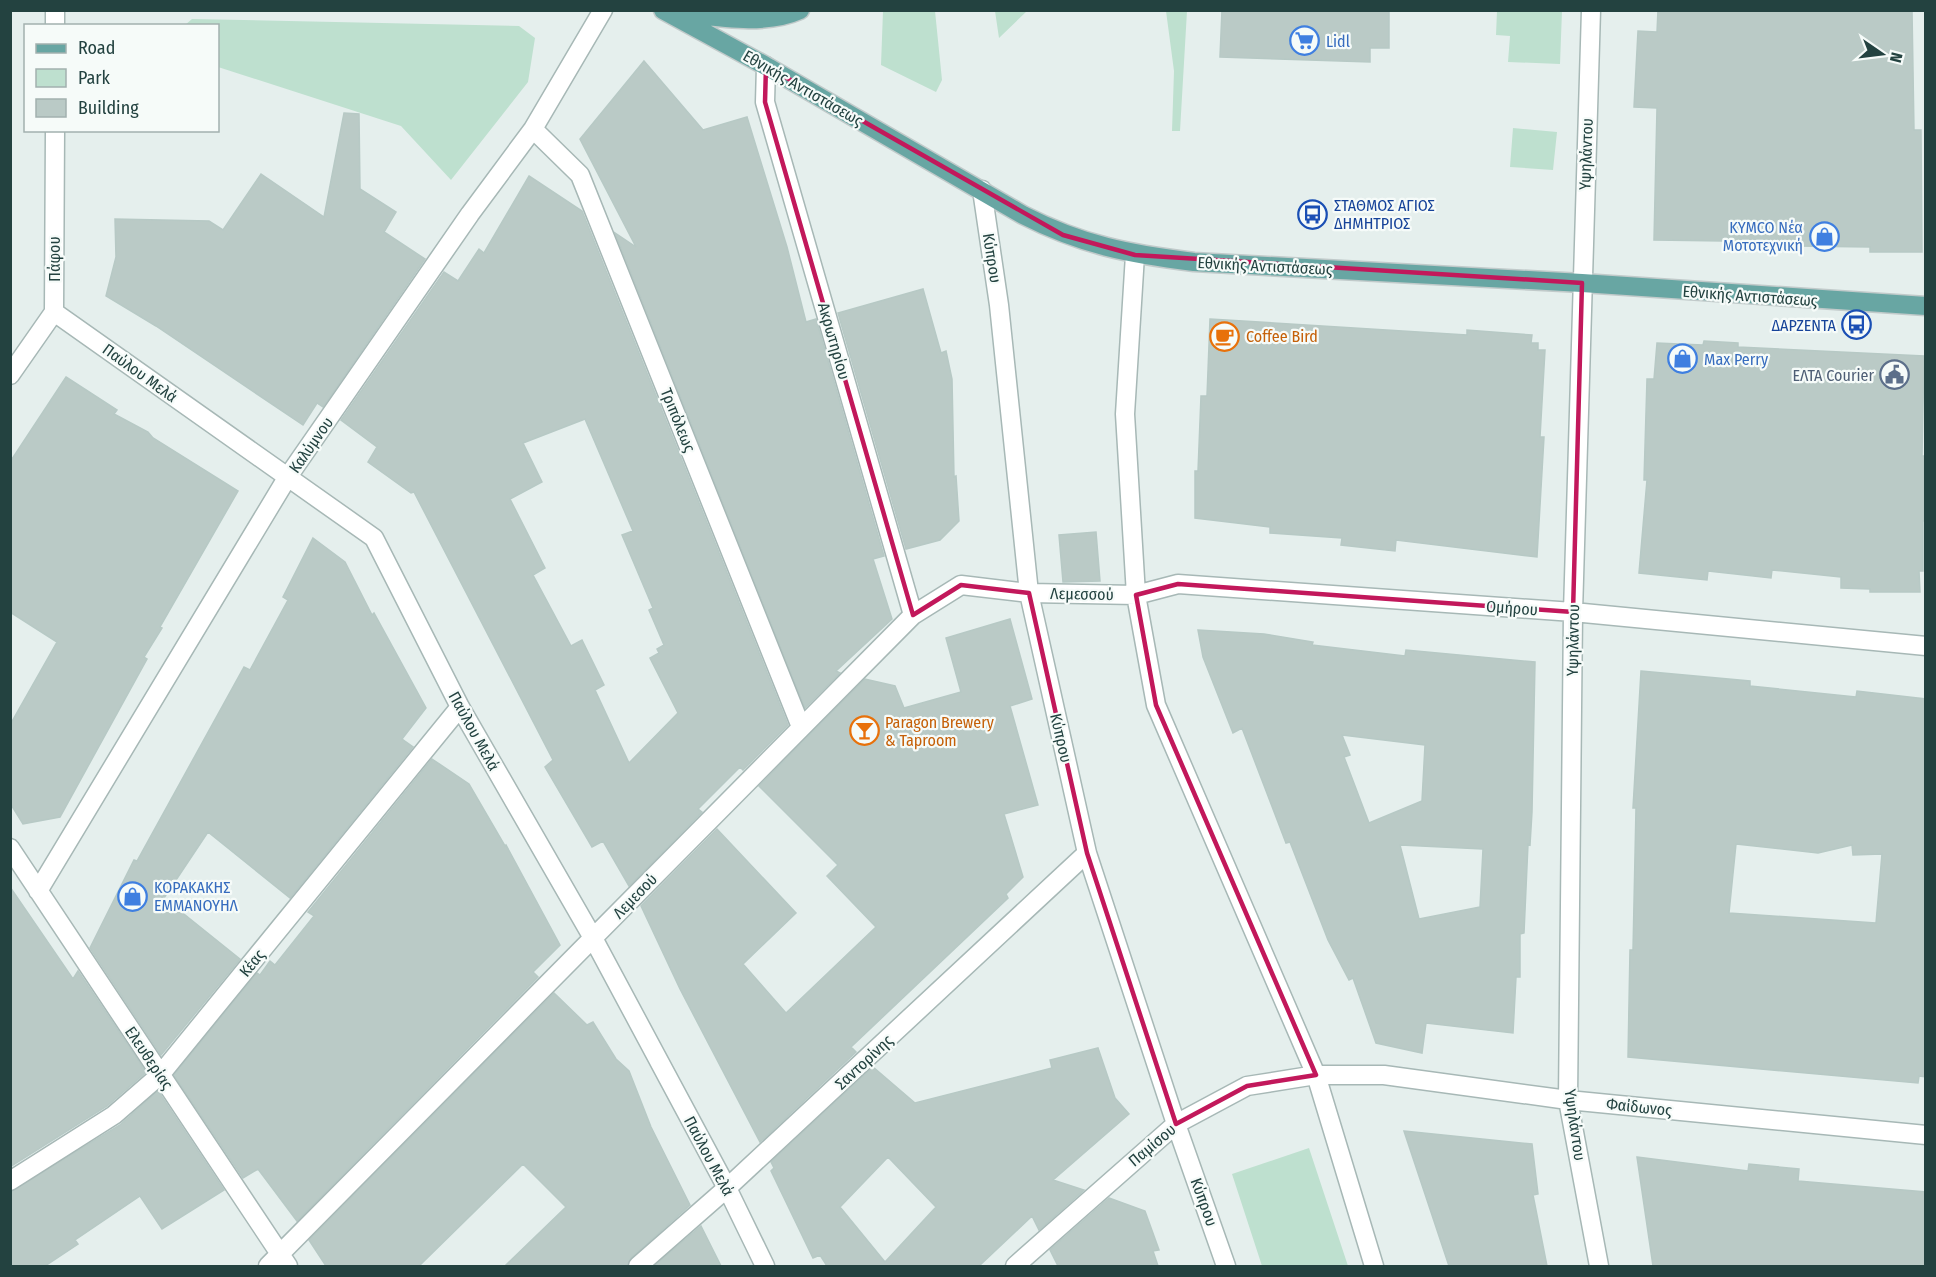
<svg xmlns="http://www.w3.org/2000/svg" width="1936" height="1277" font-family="'Fira Sans Condensed',sans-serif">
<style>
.green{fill:#bee0cf}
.building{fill:#bacac6;stroke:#b7c9c5;stroke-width:1.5;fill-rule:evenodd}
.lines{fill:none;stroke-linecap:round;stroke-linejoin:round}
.minor-casing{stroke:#a7b8b6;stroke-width:21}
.major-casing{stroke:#c1caca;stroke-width:21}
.minor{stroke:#fff;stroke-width:18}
.major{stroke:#68a6a3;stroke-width:18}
.marked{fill:none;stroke:#c2185b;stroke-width:4.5;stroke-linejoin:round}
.labels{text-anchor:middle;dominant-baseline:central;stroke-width:4.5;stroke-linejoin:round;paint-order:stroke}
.shop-label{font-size:16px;fill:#366cbe;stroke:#f6fbf9;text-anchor:start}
.street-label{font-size:16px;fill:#234240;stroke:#f6fbf9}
.transit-label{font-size:16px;fill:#164399;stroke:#f6fbf9;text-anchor:start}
.food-label{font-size:16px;fill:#c56008;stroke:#f6fbf9;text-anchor:start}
.service-label{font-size:16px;fill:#4e5e75;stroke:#f6fbf9;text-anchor:end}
</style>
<rect width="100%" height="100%" fill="#e5efed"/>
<!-- green -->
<path class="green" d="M883,11H935L942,80L936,92L881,65Z
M995,11H1027L999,38Z
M1166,11H1187L1180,131H1172L1174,71Z
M1497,11H1562L1560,64L1508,62L1510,36L1496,35Z
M192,19L519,26L535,38L528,82L451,180L401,126L218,67V26L185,25Z
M1513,128L1557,132L1553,170L1510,167Z
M1309,1148L1348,1266H1262L1232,1174Z"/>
<!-- building -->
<path class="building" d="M1222,10H1389V48H1370V62L1220,57Z
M1658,10H1912L1914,130H1921L1922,252H1870V247L1724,245V241L1654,240L1657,108L1634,107L1638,31L1657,32Z
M644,61L703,130L747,117L787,247L806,322L816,319L884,556L873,559L892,619L836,671L840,673L805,708L615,233L636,247L580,139Z
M344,113L359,114L360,189L396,212L384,232L425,259L323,407L317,403L303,425L156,326L106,296L116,257L115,219L209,221L223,230L261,174L324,217Z
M529,176L582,211L788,725L743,770L740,767L698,809L702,812L629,886L603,841L592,847L545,767L553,760L414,492L411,493L368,462L377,447L341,420L444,272L458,281L479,249L484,253ZM585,419L633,531L622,535L653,608L649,610L664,645L657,649L659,653L650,658L678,713L629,763L595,690L604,685L582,640L571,646L533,575L545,568L510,499L542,482L523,443Z
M923,289L941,353L946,351L952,379L954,477L956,476L959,521L940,540L906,549L838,313Z
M1210,319L1467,335V330L1532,335L1531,343H1538V350H1545L1540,437H1544L1537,557L1396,540L1395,551L1341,545L1342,538L1270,533V527L1195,518V471H1198L1201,396H1207Z
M1704,341L1738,343V347L1924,356L1922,456H1926V521H1923V571H1919L1920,592H1870V589L1841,588V577L1772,570L1771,578L1708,571L1707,580L1639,573L1647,480H1644L1647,379H1654L1657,343L1703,345Z
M66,377L117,410L114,414L148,432L153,438L238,491L160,627L162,628L144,657L147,659L60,817L23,824L10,803V725L57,642L10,612V462Z
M1096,532L1100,581L1063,582L1059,535Z
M313,538L345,562L372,615L374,613L426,708L402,739L413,747L290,898L208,832L164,898L240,959L161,1055L90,948L134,860L137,861L244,667L250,670L288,600L283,597Z
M1010,619L1032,699L1010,706L1038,805L1004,814L1023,877L1006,894L1008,898L851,1047L856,1052L760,1142L680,989L641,906L717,829L796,913L743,964L786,1013L876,927L827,876L838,865L759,786L865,679L895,686L904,708L961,692L946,638Z
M1198,630L1264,634L1313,642L1312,645L1405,656L1406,650L1535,662L1532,812L1530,845L1528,844L1524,933L1520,934V977H1516L1513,1033L1426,1023L1422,1053L1376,1043L1353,978L1349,980L1328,940L1290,842L1286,843L1242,728L1233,733L1203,657ZM1342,735L1425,745L1422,801L1369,823L1344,757L1350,755ZM1400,845L1483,849L1480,907L1419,919Z
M1641,671L1750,681V686L1856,697L1857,691L1926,699V1077L1919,1076L1918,1083L1628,1057L1630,950H1633L1636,808H1633ZM1736,844L1818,853L1852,845L1853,855L1882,854L1876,923L1729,913Z
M432,759L469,784L505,846L506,845L560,945L533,972L538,977L297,1221L258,1169L243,1178L174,1075L257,973L260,975L270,961L275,965L314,916L308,912Z
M10,887L73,979L78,971L146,1072L107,1106L10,1167Z
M554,993L587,1025L593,1022L616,1059L629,1071L651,1127L690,1205L631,1258L627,1266H505L566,1207L523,1164L419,1266H326L309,1240Z
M1098,1048L1115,1098L1129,1114L1053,1180L1084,1190L1039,1230L1032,1216L979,1266H827L820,1255L813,1258L771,1171L774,1168L771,1162L873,1067L915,1103L1052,1068L1050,1060ZM888,1157L936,1207L885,1262L840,1207Z
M158,1091L224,1190L162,1229L140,1196L75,1240L78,1244L45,1266H10V1192L120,1125Z
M1404,1131L1532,1144L1538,1194L1533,1195L1547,1266H1449Z
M1637,1157L1748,1171L1749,1164L1799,1169L1798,1181L1926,1192V1266H1653Z
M1109,1198L1145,1211L1159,1250L1153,1251L1158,1266H1058L1050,1250Z
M701,1226L721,1266H654Z"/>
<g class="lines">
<defs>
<path id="minor" d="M1591,10L1573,612L1568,1100L1599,1266
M55,26V10
M766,66L765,102L913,615
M533,129L580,175L801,727
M982,190L999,305L1029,593L1087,853L1176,1124L1226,1266
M1135,255L1125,414L1136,595L1156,705L1316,1075L1374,1266
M54,312L374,538L460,707L593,938L727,1188L765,1266
M10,375L54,312L55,130
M10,848L288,1266
M38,891L287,478L470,214L533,129L603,10
M10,1181L114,1115L160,1075L460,707
M268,1266L913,615L961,585L1029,593L1136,595L1178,584L1573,612L1926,646
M638,1266L727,1188L1087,853
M1015,1266L1176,1124L1247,1086L1316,1075H1384L1568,1100L1926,1135"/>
<path id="major" d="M663,10L766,66L1023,215C1082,245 1129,254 1194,262L1582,283L1926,306
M672,12C712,16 762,27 800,10"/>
</defs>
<!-- minor casing -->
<use href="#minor" class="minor-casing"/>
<!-- major casing -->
<use href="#major" class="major-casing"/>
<!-- minor -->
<use href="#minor" class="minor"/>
<!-- major -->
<use href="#major" class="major"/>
</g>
<!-- marked area -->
<path class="marked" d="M766,66L1063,235L1135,255L1582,283L1573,612L1178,584L1136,595L1156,705L1316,1075L1247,1086L1176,1124L1087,853L1029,593L961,585L913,615L765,102Z"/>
<!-- icons -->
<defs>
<symbol id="supermarket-ring" viewBox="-11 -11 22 22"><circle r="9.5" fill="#f6fbf9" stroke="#3f7fe0" stroke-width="1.5"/><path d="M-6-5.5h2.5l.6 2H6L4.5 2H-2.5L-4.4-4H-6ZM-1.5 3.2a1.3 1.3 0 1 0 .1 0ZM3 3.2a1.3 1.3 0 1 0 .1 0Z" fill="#3f7fe0"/></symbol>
<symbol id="bus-ring" viewBox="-11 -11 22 22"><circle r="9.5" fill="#f6fbf9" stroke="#1a4fb4" stroke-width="1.5"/><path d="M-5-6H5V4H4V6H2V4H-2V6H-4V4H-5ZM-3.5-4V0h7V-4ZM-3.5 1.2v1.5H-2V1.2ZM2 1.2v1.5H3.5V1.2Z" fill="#1a4fb4"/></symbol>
<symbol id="shop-ring" viewBox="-11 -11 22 22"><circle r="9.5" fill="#f6fbf9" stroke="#3f7fe0" stroke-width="1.5"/><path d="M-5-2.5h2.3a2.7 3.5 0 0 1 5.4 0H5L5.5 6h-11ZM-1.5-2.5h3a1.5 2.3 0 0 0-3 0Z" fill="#3f7fe0"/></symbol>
<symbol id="cafe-ring" viewBox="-11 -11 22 22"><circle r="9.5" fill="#f6fbf9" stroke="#e8710a" stroke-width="1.5"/><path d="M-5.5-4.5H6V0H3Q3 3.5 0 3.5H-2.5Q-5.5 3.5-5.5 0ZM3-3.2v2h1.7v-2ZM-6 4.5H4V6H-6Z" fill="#e8710a"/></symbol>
<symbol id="civic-ring" viewBox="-11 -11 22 22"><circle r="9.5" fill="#f6fbf9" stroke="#5c6f8a" stroke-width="1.5"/><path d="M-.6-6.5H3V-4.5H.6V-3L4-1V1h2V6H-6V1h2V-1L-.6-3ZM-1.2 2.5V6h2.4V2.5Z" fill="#5c6f8a"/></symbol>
<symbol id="bar-ring" viewBox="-11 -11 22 22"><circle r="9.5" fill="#f6fbf9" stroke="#e8710a" stroke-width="1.5"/><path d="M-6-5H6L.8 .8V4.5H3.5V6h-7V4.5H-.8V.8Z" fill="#e8710a"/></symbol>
</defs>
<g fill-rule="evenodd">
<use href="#supermarket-ring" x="1288" y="24" width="33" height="33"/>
<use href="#bus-ring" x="1296" y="198" width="33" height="33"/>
<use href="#shop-ring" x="1808" y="220" width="33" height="33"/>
<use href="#bus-ring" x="1840" y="308" width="33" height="33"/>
<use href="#cafe-ring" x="1208" y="320" width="33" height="33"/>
<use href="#shop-ring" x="1666" y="342" width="33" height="33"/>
<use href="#civic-ring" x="1878" y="358" width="33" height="33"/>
<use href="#bar-ring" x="848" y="714" width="33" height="33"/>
<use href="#shop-ring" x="116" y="880" width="33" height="33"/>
</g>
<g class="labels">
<!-- shop labels -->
<g class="shop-label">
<text x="1326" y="41">Lidl</text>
<text x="1803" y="227" text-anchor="end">KYMCO Νέα<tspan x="1803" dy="18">Μοτοτεχνική</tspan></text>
<text x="1704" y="359">Max Perry</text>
<text x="154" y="887">ΚΟΡΑΚΑΚΗΣ<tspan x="154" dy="18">ΕΜΜΑΝΟΥΗΛ</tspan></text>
</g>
<!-- street labels -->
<g class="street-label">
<text transform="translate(803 88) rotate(30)">Εθνικής Αντιστάσεως</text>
<text transform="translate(1586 154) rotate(-88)">Υψηλάντου</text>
<text transform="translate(992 258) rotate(81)">Κύπρου</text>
<text transform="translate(54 259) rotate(-90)">Πάφου</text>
<text transform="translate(1265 266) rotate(3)">Εθνικής Αντιστάσεως</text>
<text transform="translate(1750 296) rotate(4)">Εθνικής Αντιστάσεως</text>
<text transform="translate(834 341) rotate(74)">Ακρωτηρίου</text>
<text transform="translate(140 373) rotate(36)">Παύλου Μελά</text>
<text transform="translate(678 420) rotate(68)">Τριπόλεως</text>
<text transform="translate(311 445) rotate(-55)">Καλύμνου</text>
<text transform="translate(1082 594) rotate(1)">Λεμεσσού</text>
<text transform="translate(1512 608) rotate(4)">Ομήρου</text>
<text transform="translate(1573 640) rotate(-89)">Υψηλάντου</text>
<text transform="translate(474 731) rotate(61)">Παύλου Μελά</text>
<text transform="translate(1061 738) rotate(77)">Κύπρου</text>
<text transform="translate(635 896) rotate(-46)">Λεμεσού</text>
<text transform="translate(252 963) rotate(-51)">Κέας</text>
<text transform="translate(149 1058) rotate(56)">Ελευθερίας</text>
<text transform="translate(864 1062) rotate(-43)">Σαντορίνης</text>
<text transform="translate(1639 1107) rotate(6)">Φαίδωνος</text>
<text transform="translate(1575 1125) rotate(82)">Υψηλάντου</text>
<text transform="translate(1152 1145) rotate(-40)">Παμίσου</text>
<text transform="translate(709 1156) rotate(62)">Παύλου Μελά</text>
<text transform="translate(1204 1202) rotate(70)">Κύπρου</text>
</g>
<!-- transit labels -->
<g class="transit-label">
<text x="1334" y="205">ΣΤΑΘΜΟΣ ΑΓΙΟΣ<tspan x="1334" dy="18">ΔΗΜΗΤΡΙΟΣ</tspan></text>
<text x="1836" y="325" text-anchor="end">ΔΑΡΖΕΝΤΑ</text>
</g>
<!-- food labels -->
<g class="food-label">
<text x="1246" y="336">Coffee Bird</text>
<text x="885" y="722">Paragon Brewery<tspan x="885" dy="18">&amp; Taproom</tspan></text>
</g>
<!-- service labels -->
<g class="service-label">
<text x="1874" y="375">ΕΛΤΑ Courier</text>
</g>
</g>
<!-- border -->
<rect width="1936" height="1277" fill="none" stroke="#234240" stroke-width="24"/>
<!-- legend -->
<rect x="24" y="24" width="195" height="108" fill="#f6fbf9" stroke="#a2b1af" stroke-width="1.5"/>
<rect x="36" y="44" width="30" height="9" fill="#68a6a3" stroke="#a2b1af" stroke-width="1.5"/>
<text x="78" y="54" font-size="18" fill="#234240">Road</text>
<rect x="36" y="69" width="30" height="18" fill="#bee0cf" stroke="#a2b1af" stroke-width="1.5"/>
<text x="78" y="84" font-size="18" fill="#234240">Park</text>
<rect x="36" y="99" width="30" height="18" fill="#bacac6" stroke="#a2b1af" stroke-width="1.5"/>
<text x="78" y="114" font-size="18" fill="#234240">Building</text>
<!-- north arrow -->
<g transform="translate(1882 54) rotate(104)" stroke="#f6fbf9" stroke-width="4.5" paint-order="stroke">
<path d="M0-4.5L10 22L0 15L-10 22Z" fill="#234240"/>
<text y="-9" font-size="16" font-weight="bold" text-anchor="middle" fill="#234240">N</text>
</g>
</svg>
